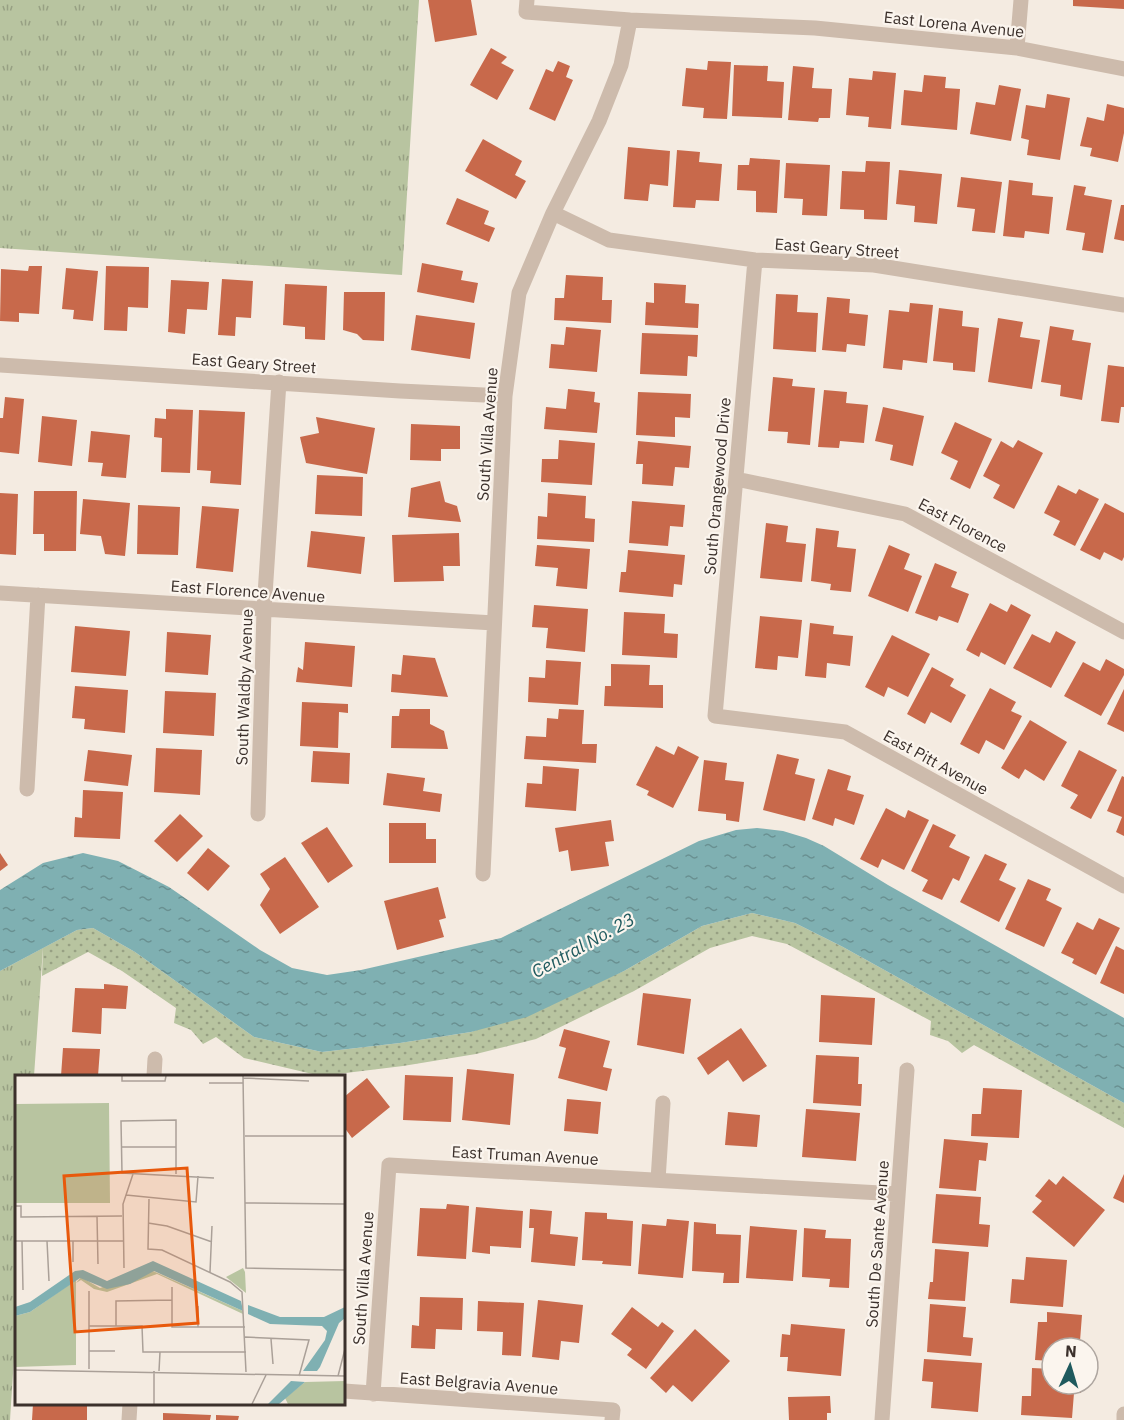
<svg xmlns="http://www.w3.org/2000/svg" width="1124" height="1420" font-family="'IBM Plex Sans',sans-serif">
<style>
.grass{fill:url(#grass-tufts)}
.park{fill:url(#park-dots)}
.water{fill:url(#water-ripples)}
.building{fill:#c8694b}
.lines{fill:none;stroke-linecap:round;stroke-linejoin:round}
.minor{stroke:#cdbbac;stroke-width:15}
.labels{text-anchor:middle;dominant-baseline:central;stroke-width:4.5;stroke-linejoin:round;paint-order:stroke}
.street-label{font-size:16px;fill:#3b302b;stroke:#fbf5ee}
.water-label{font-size:18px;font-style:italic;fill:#1f5a5e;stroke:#fbf5ee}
.inset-road{fill:none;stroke:#aaa098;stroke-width:1.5}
.view{fill:#e8590c;fill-opacity:0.15;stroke:#e8590c;stroke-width:3}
.inset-edge{fill:none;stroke:#3b302b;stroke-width:3}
</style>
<defs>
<pattern id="grass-tufts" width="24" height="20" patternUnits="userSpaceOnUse" patternTransform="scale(1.5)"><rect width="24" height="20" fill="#b8c4a0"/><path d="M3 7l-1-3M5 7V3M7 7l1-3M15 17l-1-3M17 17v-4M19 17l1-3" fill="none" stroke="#97a083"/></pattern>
<pattern id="park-dots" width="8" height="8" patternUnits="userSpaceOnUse" patternTransform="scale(1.5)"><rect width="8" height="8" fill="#b8c4a0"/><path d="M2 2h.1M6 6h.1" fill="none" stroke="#97a083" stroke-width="1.8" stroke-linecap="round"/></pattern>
<pattern id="water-ripples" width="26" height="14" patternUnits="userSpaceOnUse" patternTransform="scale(1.5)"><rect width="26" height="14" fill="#7fb0b2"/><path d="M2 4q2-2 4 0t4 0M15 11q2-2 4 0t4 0" fill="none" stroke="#699091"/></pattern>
</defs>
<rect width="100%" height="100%" fill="#f4ebe1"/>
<!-- grass -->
<path class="grass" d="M0,0H419L402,275L0,248Z
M43,948L34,1076H16V1327L10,1420H0V971Z"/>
<!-- park -->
<path class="park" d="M752,913L795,923L843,947L1124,1103V1128L974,1045L962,1053L948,1041L930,1035L931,1021L787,944L752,936L710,948L634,991L536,1039L476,1054L403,1066L321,1076L244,1058L216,1037L203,1044L191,1030L174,1023L176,1008L122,971L88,952L42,976L43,948L77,930L93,928L135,952L254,1037L322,1052L400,1043L471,1032L624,971L702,926Z"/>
<!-- water -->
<path class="water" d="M757,828L783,831L806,838L824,846L888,885L1124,1018V1103L843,947L795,923L752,913L702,926L624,971L527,1017L471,1032L400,1043L322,1052L254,1037L135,952L93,928L77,930L0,971V890L43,863L83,853L118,861L169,887L260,950L292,968L327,975L361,970L501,938L699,841L736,830Z"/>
<!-- building -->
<path class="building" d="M428,0H471L477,35L435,42Z
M1073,0H1124V9L1073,6Z
M491,48L507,57L501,63L514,70L497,100L470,85Z
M558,61L570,66L566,77L573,80L555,121L529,109L546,69L553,72Z
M708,61L731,62L727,119L703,118L704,108L682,106L686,68L707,70Z
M734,65L768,66L767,81L784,82L782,118L732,116Z
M793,66L814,68L812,88L832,89L830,118H819L818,122L788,120Z
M873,71L896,73L891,129L868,127L869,117L846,115L849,78L872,80Z
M924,75L946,77L945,88L960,89L957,130L901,125L904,90L922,92Z
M999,85L1021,89L1011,141L970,134L976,102L995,105Z
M1047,94L1070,98L1060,160L1027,155L1029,140L1021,138L1026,105L1045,108Z
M1107,104L1124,108V133L1118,162L1090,156L1092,148L1080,146L1087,117L1104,121Z
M483,139L522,161L515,175L526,181L516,199L465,171Z
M628,147L670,151L668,186L650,184L648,201L624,199Z
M677,150L700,152L699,162L722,164L719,201L696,200L695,208L673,207Z
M750,158L780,160L777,213L756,212V191L737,190L738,165H749Z
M866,161L890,162L887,220L864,219V210L840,209L842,171L865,172Z
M786,163L830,165L827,216L802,215L803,199L784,198Z
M899,170L942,174L937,224L914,222L915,206L896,204Z
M961,177L1002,182L995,233L972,231L975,209L957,207Z
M1009,180L1033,183L1032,195L1053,197L1049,234L1025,231L1024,238L1003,236Z
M1074,185L1086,187L1084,195L1112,200L1103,253L1082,250L1085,233L1066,230Z
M457,198L489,211L484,224L495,228L489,242L446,224Z
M1121,205H1124V241L1114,239Z
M422,263L463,271L461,280L478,283L474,303L417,292Z
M29,266H42L39,314L19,313V322L0,321L1,269L28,271Z
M106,266L149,267L148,308L128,307L127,331L104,330Z
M66,268L98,271L93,321L73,319L74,310L62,309Z
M566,275L603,277L602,300H612L611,323L554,320L555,298H564Z
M222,279L253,281L251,318L236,317L235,336L218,335Z
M171,280L209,282L207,310L187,309L185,334L168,332Z
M654,283L686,285L685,303L699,304L698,328L645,325L646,302L654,303Z
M285,284L327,286L325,340L305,339V327L283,325Z
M344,292H385L384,341L363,340L357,334L343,330Z
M776,294L798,295L797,312L818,313L816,352L773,349Z
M827,297L850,299L849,313L868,315L865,346L847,344L846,352L822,350Z
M910,303L933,305L927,363L903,360L902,370L883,368L889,310L909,312Z
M939,308L963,311L962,326L979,328L975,372L953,370V363L933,361Z
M416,315L475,323L470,359L411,350Z
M998,318L1023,322L1020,337L1040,340L1032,389L988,382Z
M1050,326L1074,330L1072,340L1091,343L1082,400L1060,396L1061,385L1041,382Z
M566,327L601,330L597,372L549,368L551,344L564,345Z
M642,333L698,335L697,357L688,356L687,376L640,374Z
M1108,365L1124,367V407H1121L1119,423L1101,421Z
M773,377L793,379L792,386L815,388L810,445L787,443L788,432L768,431Z
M568,389L595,392L594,402L600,403L597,433L544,429L546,407L566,409Z
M824,390L847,392L846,403L868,405L864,443L840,441L839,448L818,447Z
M638,392L691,394L690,418L675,417V437L636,435Z
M5,397L24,399L19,454L0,452V418H3Z
M883,407L924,416L913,466L890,460L893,445L875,441Z
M166,409L193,410L190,473L161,472L162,438L154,437L155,418L166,419Z
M199,410L245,412L241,485L210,483L211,471L197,470Z
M42,416L77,420L72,466L38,462Z
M316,417L375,428L367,474L306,463L300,437L319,433Z
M955,422L992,439L970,489L950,479L958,461L941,453Z
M411,424L460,426V449H441V461L410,460Z
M91,431L130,435L126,478L101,476L103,463L88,462Z
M559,440L595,443L592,485L541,482L542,459H558Z
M1018,440L1043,453L1014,509L993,498L1000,485L983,476L1001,441L1013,448Z
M638,441L691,446L689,468L675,467L673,486L642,484L643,464H636Z
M317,475L363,477L362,516L315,514Z
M440,481L445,502L457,506L461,522L408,517L411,488Z
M1058,485L1076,494L1079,489L1099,499L1075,546L1053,535L1060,521L1044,513Z
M34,491H77L76,551H44V534H33Z
M0,493L18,494L16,555L0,554Z
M548,493L586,496L585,518L595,519L594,542L537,539L538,516L547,517Z
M83,499L130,503L125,556L105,554L101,536L80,534Z
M632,501L685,505L683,527L670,526L668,546L629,543Z
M1105,503L1124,513V557L1122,561L1104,552L1100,560L1080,550Z
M138,505L180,507L178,555L137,554Z
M202,506L239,509L233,572L196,568Z
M766,523L788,526L786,542L806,544L802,582L760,578Z
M816,528L839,531L837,547L856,549L851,592L830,590L831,584L811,581Z
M311,531L365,537L361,574L307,567Z
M459,533L460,566H443L444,581L394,582L392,535Z
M537,545L590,549L587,589L556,586L558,568L535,566Z
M889,545L910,554L904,569L922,576L908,612L868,596Z
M628,550L685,555L682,585L674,584L673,597L619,592L621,572H626Z
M935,563L957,572L951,587L969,594L958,623L939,616L937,621L915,613Z
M990,603L1007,612L1011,604L1031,615L1005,665L981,652L979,657L966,650Z
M534,605L588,609L585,652L546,648L548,628L532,627Z
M624,612L665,614L664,633L678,634L677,658L622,655Z
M760,616L802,620L798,658L778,656L777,670L755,668Z
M810,623L834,626L833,634L853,636L850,666L827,663L826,678L805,676Z
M75,626L130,631L126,676L71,672Z
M1056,631L1076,642L1051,688L1013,668L1032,634L1050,643Z
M167,632L211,635L208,675L165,672Z
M892,635L930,654L908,697L888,687L884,697L865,687Z
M305,642L355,646L352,687L296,682L298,667L303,670Z
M403,655L435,658L448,697L391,692L392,674L401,675Z
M1106,659L1124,669V675L1101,716L1064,696L1083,662L1100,671Z
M546,660L581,662L578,705L528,702L529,677L545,678Z
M611,664L650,665L649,685H663V708L604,706L605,686H611Z
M932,667L954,679L950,686L966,695L951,723L931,712L925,724L907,714Z
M75,686L128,690L125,733L84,729L85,719L72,718Z
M990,688L1016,702L1011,711L1022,716L1004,750L986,740L979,754L960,744Z
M1124,689V732L1107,724Z
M165,691L216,693L214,736L163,733Z
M302,702L348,704V713L339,712L338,748L300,746Z
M400,709H430V724L444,731L448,749L391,748L392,716H399Z
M559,709L584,710L582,744H597L596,763L524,759L526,736L546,737L547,718L558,719Z
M1030,720L1067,742L1044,781L1025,769L1019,779L1001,768Z
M656,746L674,755L678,746L699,757L673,808L647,795L649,791L636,785Z
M156,748L202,750L200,795L154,792Z
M88,750L132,755L128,786L84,781Z
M1079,750L1117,770L1091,819L1070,808L1078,795L1061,786Z
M313,751L350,753L349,784L311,782Z
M777,754L799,759L795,774L815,779L805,821L763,810Z
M704,760L727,763L725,780L744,782L739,822L726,820V814L698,811Z
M543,766L579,769L576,811L525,807L527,783L542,784Z
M828,769L851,776L847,790L864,795L854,825L835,818L833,826L812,819Z
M387,773L425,778L423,791L442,794L440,812L383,805Z
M1122,776L1124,777V836L1116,832L1122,817L1107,811Z
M83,790L123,792L120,839L74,837L75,817L82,818Z
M886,808L905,818L908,810L929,820L904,870L882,859L878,868L860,859Z
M180,814L203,836L177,862L154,841Z
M611,820L614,841L605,842L609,866L571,871L568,850L559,852L555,828Z
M389,823H426V839H436V863H389Z
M933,824L956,835L949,847L970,857L959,881L953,878L942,900L922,891L928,880L911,871Z
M327,827L353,866L328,883L301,843Z
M208,848L230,866L208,891L187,873Z
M0,853L8,865L0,871Z
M985,854L1007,864L999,880L1016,888L999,922L960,902Z
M285,857L319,907L280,934L260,905L270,889L260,874Z
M1028,879L1051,889L1046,900L1062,908L1044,947L1005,929Z
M438,887L446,918L439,920L444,937L397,950L384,901Z
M1099,918L1120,928L1096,975L1072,963L1074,959L1061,953L1077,922L1093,930Z
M1116,946L1124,950V994L1100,983Z
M104,984L128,986L126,1009L102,1008L101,1034L72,1032L75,988L104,989Z
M643,993L691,999L684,1054L637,1045Z
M821,995L875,998L872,1045L819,1042Z
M741,1028L767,1066L743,1082L728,1060L708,1075L697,1058Z
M564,1029L610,1041L603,1067L612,1069L607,1091L558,1078L566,1048L559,1046Z
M63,1048L100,1049L98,1076H61Z
M816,1055L859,1057L858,1084H862L861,1106L813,1103Z
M467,1069L514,1074L510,1125L462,1120Z
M405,1075L453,1077L451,1122L403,1120Z
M367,1078L390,1107L352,1138L344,1127V1097Z
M983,1088L1022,1090L1019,1138L971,1136L972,1114H981Z
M567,1099L601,1102L598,1134L564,1131Z
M806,1109L860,1113L856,1161L802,1157Z
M728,1112L760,1115L757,1147L725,1145Z
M944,1139L988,1143L986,1161L979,1160L976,1191L939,1188Z
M1124,1174V1203L1113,1198Z
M1063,1176L1105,1210L1074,1247L1032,1212L1042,1201L1035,1196L1049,1179L1056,1185Z
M936,1194L981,1197L979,1224L990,1225L988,1247L932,1243Z
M447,1204L469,1206L466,1259L417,1256L420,1208L446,1209Z
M476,1207L523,1211L521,1248L490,1246V1254L472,1252Z
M530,1209L552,1211L550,1234L578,1237L575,1266L531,1262L534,1228H529Z
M585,1212L607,1213V1219L633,1221L631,1266L602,1264L603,1261L582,1260Z
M667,1219L689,1221L683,1278L638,1274L642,1224L666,1226Z
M694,1222L716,1224V1234L741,1235L739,1283H723L724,1273L692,1271Z
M750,1226L797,1230L793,1281L746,1278Z
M804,1228L826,1230L825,1238L851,1239L849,1288L829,1287L830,1279L802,1277Z
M935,1249L969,1252L965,1301L928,1299L930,1282H933Z
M1026,1257L1067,1260L1063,1307L1010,1303L1012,1279L1024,1280Z
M420,1297L463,1298L462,1330L436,1329L435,1349L411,1348L412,1325L419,1326Z
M538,1300L583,1305L579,1343L561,1341L559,1360L532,1357Z
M478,1301L524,1303L521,1356L502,1355L503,1332L477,1331Z
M930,1304L966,1307L963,1337L973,1338L971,1356L927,1352Z
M632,1307L658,1327L662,1322L674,1331L646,1369L627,1355L632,1349L611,1334Z
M1047,1312L1082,1315L1080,1341H1085L1084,1348H1052V1361L1035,1360L1038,1322H1047Z
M791,1324L845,1329L841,1376L787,1371L788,1357H780L782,1334L790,1335Z
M695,1329L730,1361L692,1402L673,1385L666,1393L650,1378Z
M924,1359L982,1363L978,1412L931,1408L933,1382L922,1381Z
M1032,1368L1052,1369V1384H1081V1393H1074L1072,1418L1021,1415L1022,1396H1031Z
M830,1396L831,1413H827V1420H789L788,1397Z
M33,1404H87V1420H32Z
M163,1413L211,1415L210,1420H163Z
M216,1415L239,1416L238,1420H216Z"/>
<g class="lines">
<!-- minor -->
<path class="minor" d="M527,0L526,12L630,20L815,28L1017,48L1124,69
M1017,48L1021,0
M553,213L609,240L755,260L874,265L1124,305
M755,260L715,716L845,732L1124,886
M0,365L400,391L505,396
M736,479L905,514L1124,632
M0,593L494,623
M27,789L38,595
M258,814L264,610L279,382
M483,874L505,396L519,293L553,213L599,121L621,65L630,20
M154,1076L155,1059
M658,1180L663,1103
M344,1391L613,1410L612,1420
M373,1394L389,1165L898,1194
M129,1420L130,1404
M882,1420L907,1070
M1124,1420V1414"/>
</g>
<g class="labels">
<!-- street labels -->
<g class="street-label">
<text transform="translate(954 24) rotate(6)">East Lorena Avenue</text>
<text transform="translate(837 248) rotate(4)">East Geary Street</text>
<text transform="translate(254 363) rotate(4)">East Geary Street</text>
<text transform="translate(487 434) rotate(-86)">South Villa Avenue</text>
<text transform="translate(717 486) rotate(-85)">South Orangewood Drive</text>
<text transform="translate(963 525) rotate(28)">East Florence</text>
<text transform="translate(248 591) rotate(4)">East Florence Avenue</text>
<text transform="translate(244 687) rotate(-88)">South Waldby Avenue</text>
<text transform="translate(936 762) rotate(29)">East Pitt Avenue</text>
<text transform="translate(525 1155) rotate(3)">East Truman Avenue</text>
<text transform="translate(877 1244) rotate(-86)">South De Sante Avenue</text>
<text transform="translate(363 1278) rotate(-86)">South Villa Avenue</text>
<text transform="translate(479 1383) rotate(4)">East Belgravia Avenue</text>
</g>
<!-- water labels -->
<g class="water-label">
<text transform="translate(583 945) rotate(-29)">Central No. 23</text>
</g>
</g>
<!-- overview -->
<g transform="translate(15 1075)">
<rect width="330" height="330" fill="#f4ebe1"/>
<path d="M94,28L95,128H0V29ZM61,205V290L0,292V241L15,237ZM330,306V329H273L270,323L290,307Z" fill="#b8c4a0"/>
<path d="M228,193L230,197L231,218L211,202ZM138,196L228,236V239L142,199L92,217L79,214L66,205L61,208L66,202L85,213Z" fill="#b8c4a0"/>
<path d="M138,186L226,226L228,236L139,196L115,209L92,214L65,203L15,237L0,241V232L15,227L60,196L68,195L92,206ZM233,230L265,242H309L330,232V243L324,248L305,292L302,296H288L310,265L312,256L307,251L255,249L233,239ZM276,306L290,307L264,329H253Z" fill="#7fb0b2"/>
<path class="inset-road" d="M107,1V6H150L151,1M228,1L231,193L330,195M228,3L294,6M194,8H228M230,61H330M107,72H161M161,99V45L106,46L107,98L199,103M111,120L181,127L183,101M134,124L133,174L147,175L215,207L227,217L231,297M230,128L330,129M0,131H6V142L107,141M82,141L83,189M133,148L152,151L197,167M0,166H108M7,166L8,215M32,166L34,206M58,166V187M109,193L108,129L118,99M195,197L197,151M157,212V252H230M74,216V294M74,251H127L128,277H231M101,251V226L157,225M183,252V231M230,262L294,265L284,301M256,264L258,289M74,276H100M0,295L330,301M139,296V329M144,296L145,277M323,301L330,274M237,329L251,300"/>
<path class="view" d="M172,93L183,248L60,257L49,101Z"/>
<rect width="330" height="330" class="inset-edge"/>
</g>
<!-- north arrow -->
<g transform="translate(1070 1366) rotate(4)"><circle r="28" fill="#fbf5ee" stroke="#aea6a0" stroke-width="1.5"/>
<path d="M0-4.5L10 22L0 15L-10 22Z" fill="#1f5a5e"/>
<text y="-9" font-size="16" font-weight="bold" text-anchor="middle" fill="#3b302b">N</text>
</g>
</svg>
